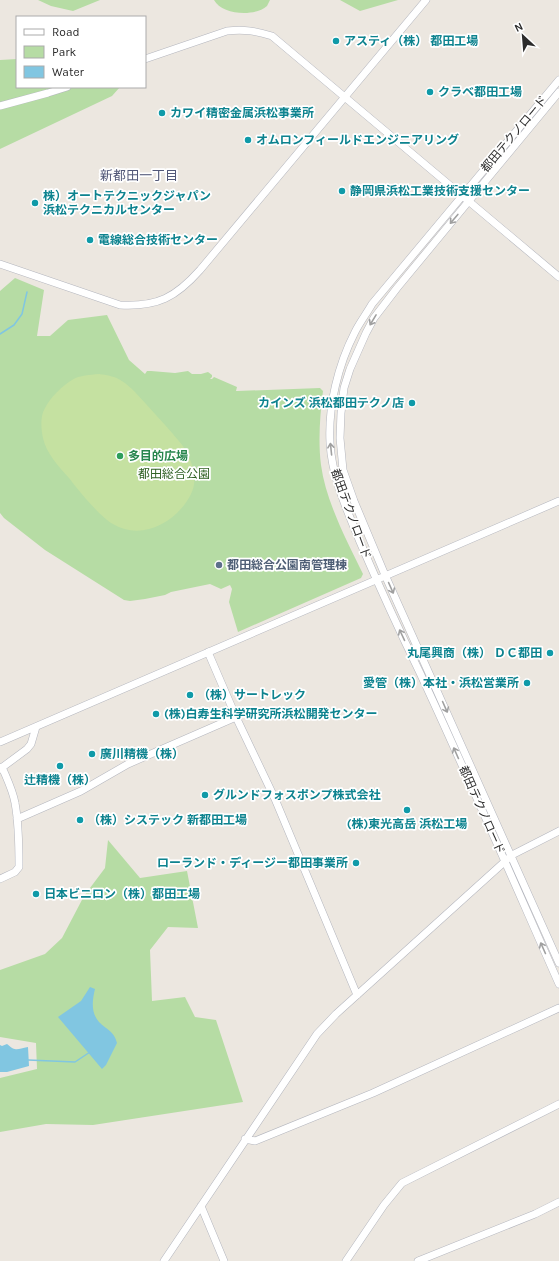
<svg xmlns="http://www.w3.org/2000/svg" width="559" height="1261" font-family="Karla,'Noto Sans JP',sans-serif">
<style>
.green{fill:#b6dca4}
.pitch{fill:#c5e1a1}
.water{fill:#81c6e1}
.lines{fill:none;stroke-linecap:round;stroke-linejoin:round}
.stream{stroke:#81c6e1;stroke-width:1.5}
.secondary-casing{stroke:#b4b6be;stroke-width:8}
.secondary{stroke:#fff;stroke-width:7}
.oneway{stroke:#a0a0a0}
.culture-dot{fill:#0f9aa8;stroke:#fff;stroke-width:1.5}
.leisure-dot{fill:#2e9e5b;stroke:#fff;stroke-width:1.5}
.service-dot{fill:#5c6f8a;stroke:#fff;stroke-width:1.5}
.labels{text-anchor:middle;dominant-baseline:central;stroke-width:3.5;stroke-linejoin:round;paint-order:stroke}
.culture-label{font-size:12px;font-weight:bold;fill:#0d838f;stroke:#fff;text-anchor:start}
.street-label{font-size:12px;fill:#2c2c2c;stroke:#fff}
.leisure-label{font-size:12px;font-weight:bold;fill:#27864d;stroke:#fff;text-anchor:start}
.park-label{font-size:12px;fill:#306124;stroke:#fff}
.service-label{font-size:12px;font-weight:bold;fill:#4e5e75;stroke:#fff;text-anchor:start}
.neighbourhood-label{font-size:13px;fill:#525878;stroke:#fff}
</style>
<rect width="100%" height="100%" fill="#ece7e0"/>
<!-- green -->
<path class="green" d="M38,0H100L73,11L51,6Z
M214,0H270C269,2 268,4 267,6C255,17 222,15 214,0Z
M340,0H398L360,11Z
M17,59V87H120L112,96L0,149V60Z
M15,278L44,290L37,336H50L68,320L107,315L129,360L145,374L147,371H151L175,373L188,371L192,374H201L208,372L212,375V377L210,379H212L214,377L237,387L236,391H237L320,388L323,391C320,414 318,442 321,465C326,502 347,541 363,574L361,578L238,632L229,602L232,589L230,585L221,589L210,584L171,592L165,595L145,599L130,601L124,600L45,550L4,518L0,513V291Z
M108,840L140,878L187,871L198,928L168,927L150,950L152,1001L185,997L195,1017L216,1020L243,1102L93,1125L46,1124L0,1132V1078L37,1069L36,1043L0,1037V970L45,954L62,938L84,896L105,868Z"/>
<!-- pitch -->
<path class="pitch" d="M99,374C115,376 122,379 134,391C147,405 160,419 173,434C177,439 183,445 186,451C193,464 198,480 191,494C178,521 142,542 113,524C101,518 78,490 69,478C59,467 46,453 43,438C41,429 40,416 45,408C50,398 62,386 72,380C80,375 90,375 99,374Z"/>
<!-- water -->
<path class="water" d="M90,987L95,989C92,1001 91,1013 99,1022C107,1030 114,1031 117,1043L106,1065L102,1069L58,1017L81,1001Z
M7,1044C16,1052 17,1049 28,1047L29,1066L7,1072H0V1045L2,1046Z"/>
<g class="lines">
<!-- stream -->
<path class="stream" d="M0,334L14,325L22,314L27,292
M28,1060L75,1062L90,1052"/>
<defs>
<path id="secondary" d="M145,59L227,31C244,29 256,31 272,36L559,277
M559,80L372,304C367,313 360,322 355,332C338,365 328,406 330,443C332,478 347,510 360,542C379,586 399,630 420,673C468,776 513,880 559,984
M559,92L397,288L374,318L366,333L350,369L344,388L341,413L340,438L343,470L354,501L385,575L559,963
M0,106L48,93L67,87
M0,264L120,305C158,307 176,297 200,270L426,0
M208,652L236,717L275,799L357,995
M0,742L559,501
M0,769L27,749L31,744L36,727
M17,819L81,791L128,764L236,717
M0,879L15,872L19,867C19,846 19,824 15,803C13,791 7,779 2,767
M245,1139L255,1141L373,1093L559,1008
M201,1206L224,1261
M164,1261L317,1034L336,1014L512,855L559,831
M346,1261L384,1205L402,1183L559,1104
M418,1261L535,1214L559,1202"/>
</defs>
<!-- secondary casing -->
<use href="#secondary" class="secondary-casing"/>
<!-- secondary -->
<use href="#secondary" class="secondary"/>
</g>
<!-- one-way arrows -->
<defs><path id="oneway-shaft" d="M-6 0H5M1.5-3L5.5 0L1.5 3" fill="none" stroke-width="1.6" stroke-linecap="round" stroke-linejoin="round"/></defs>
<g class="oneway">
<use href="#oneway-shaft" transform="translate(454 219) rotate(130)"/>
<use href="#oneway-shaft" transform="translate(373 320) rotate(121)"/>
<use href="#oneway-shaft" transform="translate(331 449) rotate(-96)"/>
<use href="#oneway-shaft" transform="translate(391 588) rotate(66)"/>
<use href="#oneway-shaft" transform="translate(402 635) rotate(-115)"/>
<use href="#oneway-shaft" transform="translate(445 707) rotate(66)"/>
<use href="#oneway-shaft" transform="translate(456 753) rotate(-114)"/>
<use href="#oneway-shaft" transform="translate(543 948) rotate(-114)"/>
</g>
<!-- markers -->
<g class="culture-dot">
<circle cx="336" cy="41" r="4"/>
<circle cx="430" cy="92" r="4"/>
<circle cx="162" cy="113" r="4"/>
<circle cx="248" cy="140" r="4"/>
<circle cx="342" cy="191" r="4"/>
<circle cx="35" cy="203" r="4"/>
<circle cx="90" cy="240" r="4"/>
<circle cx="412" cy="403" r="4"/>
<circle cx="550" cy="653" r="4"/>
<circle cx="527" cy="683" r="4"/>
<circle cx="190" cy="695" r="4"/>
<circle cx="156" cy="714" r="4"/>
<circle cx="92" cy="754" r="4"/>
<circle cx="60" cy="766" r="4"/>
<circle cx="205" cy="795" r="4"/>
<circle cx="407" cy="810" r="4"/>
<circle cx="80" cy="820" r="4"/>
<circle cx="356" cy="863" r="4"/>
<circle cx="36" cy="894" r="4"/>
</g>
<circle class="leisure-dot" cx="120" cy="456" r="4"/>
<circle class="service-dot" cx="219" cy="565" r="4"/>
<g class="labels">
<!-- culture labels -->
<g class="culture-label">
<text x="344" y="41">アスティ（株） 都田工場</text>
<text x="438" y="92">クラベ都田工場</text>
<text x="170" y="113">カワイ精密金属浜松事業所</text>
<text x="256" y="140">オムロンフィールドエンジニアリング</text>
<text x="350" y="191">静岡県浜松工業技術支援センター</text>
<text x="43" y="196">株）オートテクニックジャパン<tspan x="43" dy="14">浜松テクニカルセンター</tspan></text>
<text x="98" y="240">電線総合技術センター</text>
<text x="404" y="403" text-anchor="end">カインズ 浜松都田テクノ店</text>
<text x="542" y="653" text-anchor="end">丸尾興商（株） ＤＣ都田</text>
<text x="519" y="683" text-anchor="end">愛管（株）本社・浜松営業所</text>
<text x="198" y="695">（株）サートレック</text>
<text x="164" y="714">(株)白寿生科学研究所浜松開発センター</text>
<text x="100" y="754">廣川精機（株）</text>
<text x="60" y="780" text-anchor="middle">辻精機（株）</text>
<text x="213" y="795">グルンドフォスポンプ株式会社</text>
<text x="88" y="820">（株）システック 新都田工場</text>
<text x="407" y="824" text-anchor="middle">(株)東光高岳 浜松工場</text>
<text x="348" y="863" text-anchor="end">ローランド・ディージー都田事業所</text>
<text x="44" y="894">日本ビニロン（株）都田工場</text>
</g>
<!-- street labels -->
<g class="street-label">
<text transform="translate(514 134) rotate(-50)">都田テクノロード</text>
<text transform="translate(351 514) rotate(70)">都田テクノロード</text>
<text transform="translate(482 810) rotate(66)">都田テクノロード</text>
</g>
<!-- leisure labels -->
<g class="leisure-label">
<text x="128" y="456">多目的広場</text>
</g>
<!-- park labels -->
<g class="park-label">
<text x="174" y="474">都田総合公園</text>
</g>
<!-- service labels -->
<g class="service-label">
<text x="227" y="565">都田総合公園南管理棟</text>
</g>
<!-- neighbourhood labels -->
<g class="neighbourhood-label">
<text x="139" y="175">新都田一丁目</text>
</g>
</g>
<!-- legend -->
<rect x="16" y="16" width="130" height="72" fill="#ffffff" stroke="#ababab"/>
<rect x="24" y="29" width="20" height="6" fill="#ffffff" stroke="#ababab"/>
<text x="52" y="36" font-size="12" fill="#2c2c2c">Road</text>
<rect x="24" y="46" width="20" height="12" fill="#b6dca4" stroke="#ababab"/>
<text x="52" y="56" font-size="12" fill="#2c2c2c">Park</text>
<rect x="24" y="66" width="20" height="12" fill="#81c6e1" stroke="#ababab"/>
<text x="52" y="76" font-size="12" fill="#2c2c2c">Water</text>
<!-- north arrow -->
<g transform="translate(523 36) rotate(334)" stroke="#ffffff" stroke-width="3" paint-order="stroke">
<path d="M0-3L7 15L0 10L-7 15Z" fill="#2c2c2c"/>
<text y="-6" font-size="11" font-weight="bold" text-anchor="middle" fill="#2c2c2c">N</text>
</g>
</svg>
